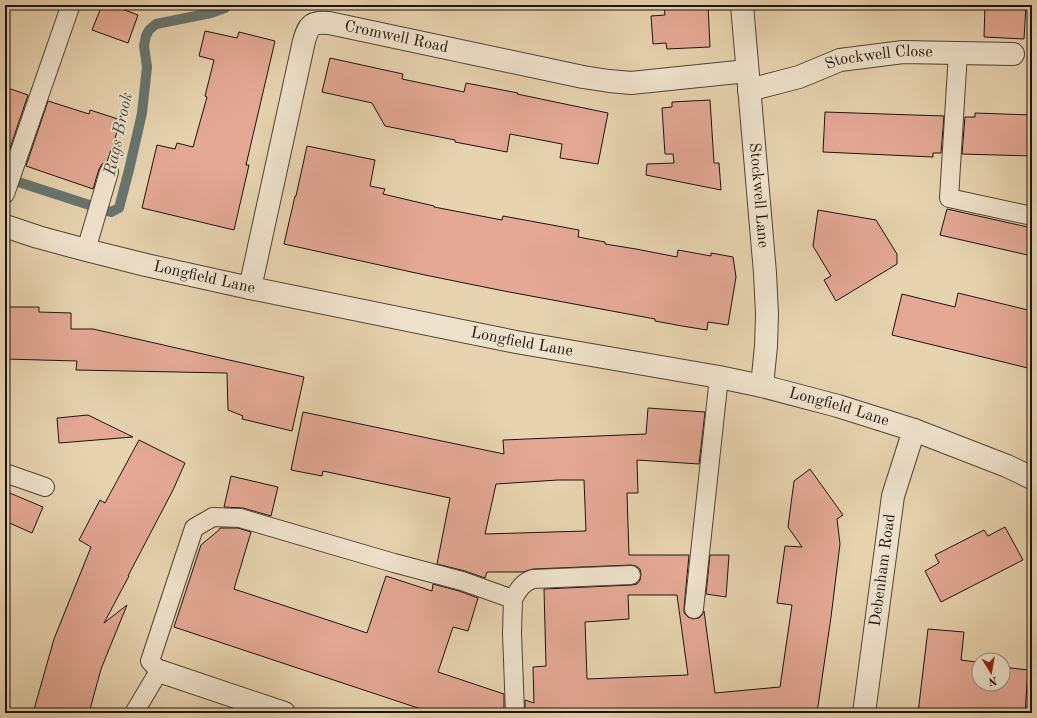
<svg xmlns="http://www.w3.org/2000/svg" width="1037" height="718" font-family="'Old Standard TT',serif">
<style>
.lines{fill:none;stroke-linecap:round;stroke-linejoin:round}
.stream{stroke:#687570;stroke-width:10}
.building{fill:#e4a895;stroke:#1e1408;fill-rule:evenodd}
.service-casing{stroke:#504432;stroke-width:20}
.minor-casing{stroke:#504432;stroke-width:24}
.tertiary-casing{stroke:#504432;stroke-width:24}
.service{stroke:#efe2cc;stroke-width:18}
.minor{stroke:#efe2cc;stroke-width:22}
.tertiary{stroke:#efe2cc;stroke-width:22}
.labels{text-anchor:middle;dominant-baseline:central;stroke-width:3.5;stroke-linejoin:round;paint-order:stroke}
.street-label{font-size:16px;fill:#1e1408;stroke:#efe2cc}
.water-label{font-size:17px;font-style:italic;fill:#494d45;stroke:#efe2cc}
</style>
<rect width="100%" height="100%" fill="#e7d3b0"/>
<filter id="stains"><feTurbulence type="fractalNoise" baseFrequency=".005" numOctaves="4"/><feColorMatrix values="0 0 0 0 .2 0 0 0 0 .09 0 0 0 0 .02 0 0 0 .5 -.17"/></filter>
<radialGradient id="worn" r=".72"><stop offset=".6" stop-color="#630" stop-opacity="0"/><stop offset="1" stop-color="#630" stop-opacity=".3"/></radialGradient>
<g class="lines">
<!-- stream -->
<path class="stream" d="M6,178L111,212L119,208L129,170L142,113L147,67L144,46L146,36L149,30L156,24L211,13L225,8L228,5"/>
</g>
<!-- building -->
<path class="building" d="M102,5H111L138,15L128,43L92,30Z
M664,5H708L710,47L667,49L666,43L653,44L651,16L665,15Z
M985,5H1026L1024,39L984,37Z
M205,31L237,38L239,32L275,41L246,165H249L234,230L142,208L157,145L175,149L177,143L193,147L207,97L205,96L214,60L199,56Z
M330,58L403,74L402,79L464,92L466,83L518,93L517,94L608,113L598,164L560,158L562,144L510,134L507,152L455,142V140L385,126L372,103L322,92Z
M5,87L28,95L6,160H5Z
M710,100L714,163H719L721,190L646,175L647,164L674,163L673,154H665L662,108L672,107V102Z
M48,101L89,114L90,110L121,120L107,162L102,164L99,169L93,189L26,166Z
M825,112L944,116L941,153H933V157L823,152Z
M975,113L1032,115V156L962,154L965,117H975Z
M307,146L375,160L370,186L385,189L383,194L434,206V207L502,220L503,216L579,230L578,237L605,242V244L636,249L677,257L678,250L711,256V253L733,257L736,277L728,325L708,322L707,330L682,326L655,321V319L504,291L425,275L284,244L295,196H296Z
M947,209L1032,228V256L940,235Z
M818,210L876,220L897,254V264L836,301L824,280L831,276L813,246Z
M958,293L1032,311V369L892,335L902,294L955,307Z
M5,307H39V312L71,313V329H93L304,377L292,431L242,419L243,416L228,410L227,373L76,370L77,361L5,359Z
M648,408L705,412L699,464L637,460L638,493H627L629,555H689L684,608V613L688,617L693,619L699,618L702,615L704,611L715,693L780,687L792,605L777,603L785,546L802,547L788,527L794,481L810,469L843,515L837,519L840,544L831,617L817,713H525V700L534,703L533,667L546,666L544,589L632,585L637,584L640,580L641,574L640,569L636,566L631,565L533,569L523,572H487L485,578L465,571L437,564L450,498L323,471L322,476L291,470L303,412L504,454L503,440L646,434ZM558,480H584L586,531L485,534L496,484ZM628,595H677L688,675L587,679L585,622L629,619Z
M88,415L133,437L59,443L57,418Z
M139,440L185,463L173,490L128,576H129L104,623L127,605L101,669L89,713H33L54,639L91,547L79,540L100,500L105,503Z
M231,476L278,487L271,516L243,508L224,507Z
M5,491L43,507L32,533L5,521Z
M1005,527L1023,560L941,602L925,571L939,563L935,555L984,530L988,536Z
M220,528H238L251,532L234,589L367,633L386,576L432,591L433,584L459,591L478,598L468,631L453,627L438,672L504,694V713H433L174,627L201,545L219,530Z
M710,555H729L726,597L706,594Z
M928,629L964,632L961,660L976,662V664H979V684H1003V667L1028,670L1025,713H918Z"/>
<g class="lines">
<defs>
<path id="service" d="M958,53L949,198L1032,216
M5,194L70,7
M86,250L109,172
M5,473L45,487
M513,599L512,633L515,713
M694,609L719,377
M134,713L159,671L150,661L194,528L213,517L240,518L394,563L462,581L513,599C519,589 522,583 533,579L631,575"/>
<g id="minor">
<path id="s1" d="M742,5L765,273L767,314L766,346L762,386"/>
<path id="s2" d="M749,90L799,77L840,60L903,52L1013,54"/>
<path id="s3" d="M250,288L304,41C309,24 312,22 329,23L583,77L609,81L631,83L747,71"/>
<path d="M159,671L284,713"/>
<path id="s4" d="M864,713L893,496L914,430"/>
</g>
<g id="tertiary">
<path id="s5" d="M5,226L38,237L86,250L146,265L250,288L516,342L719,377L762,386L838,406L914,430L1007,466L1032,478"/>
</g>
</defs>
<!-- service casing -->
<use href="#service" class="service-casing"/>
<!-- minor casing -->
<use href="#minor" class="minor-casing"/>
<!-- tertiary casing -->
<use href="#tertiary" class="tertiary-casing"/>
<!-- service -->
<use href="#service" class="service"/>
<!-- minor -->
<use href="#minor" class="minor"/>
<!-- tertiary -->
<use href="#tertiary" class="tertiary"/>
</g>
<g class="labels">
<!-- street labels -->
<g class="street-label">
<text stroke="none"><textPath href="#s3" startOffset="357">Cromwell Road</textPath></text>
<text stroke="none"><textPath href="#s2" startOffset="135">Stockwell Close</textPath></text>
<text stroke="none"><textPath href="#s1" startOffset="191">Stockwell Lane</textPath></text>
<text stroke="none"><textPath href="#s5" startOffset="206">Longfield Lane</textPath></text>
<text stroke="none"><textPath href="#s5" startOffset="530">Longfield Lane</textPath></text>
<text stroke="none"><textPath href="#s5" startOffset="854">Longfield Lane</textPath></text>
<text stroke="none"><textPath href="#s4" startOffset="144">Debenham Road</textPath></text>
</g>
<!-- water labels -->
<g class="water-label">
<text transform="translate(119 134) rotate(-78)">Rags Brook</text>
</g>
</g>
<!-- margin -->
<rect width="1037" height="718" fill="none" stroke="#e7d3b0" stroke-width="20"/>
<rect x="6" y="6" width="1025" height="706" fill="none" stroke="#1e1408" stroke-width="2"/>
<rect x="10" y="10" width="1017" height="698" fill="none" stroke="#1e1408"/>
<!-- north arrow -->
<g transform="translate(991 672) rotate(169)"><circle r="19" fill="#efe2cc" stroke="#9b907e"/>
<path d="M0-3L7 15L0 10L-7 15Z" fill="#8f2418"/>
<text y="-6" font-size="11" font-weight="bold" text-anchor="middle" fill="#1e1408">N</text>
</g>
<rect width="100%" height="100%" filter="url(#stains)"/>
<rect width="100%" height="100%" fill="url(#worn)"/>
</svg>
